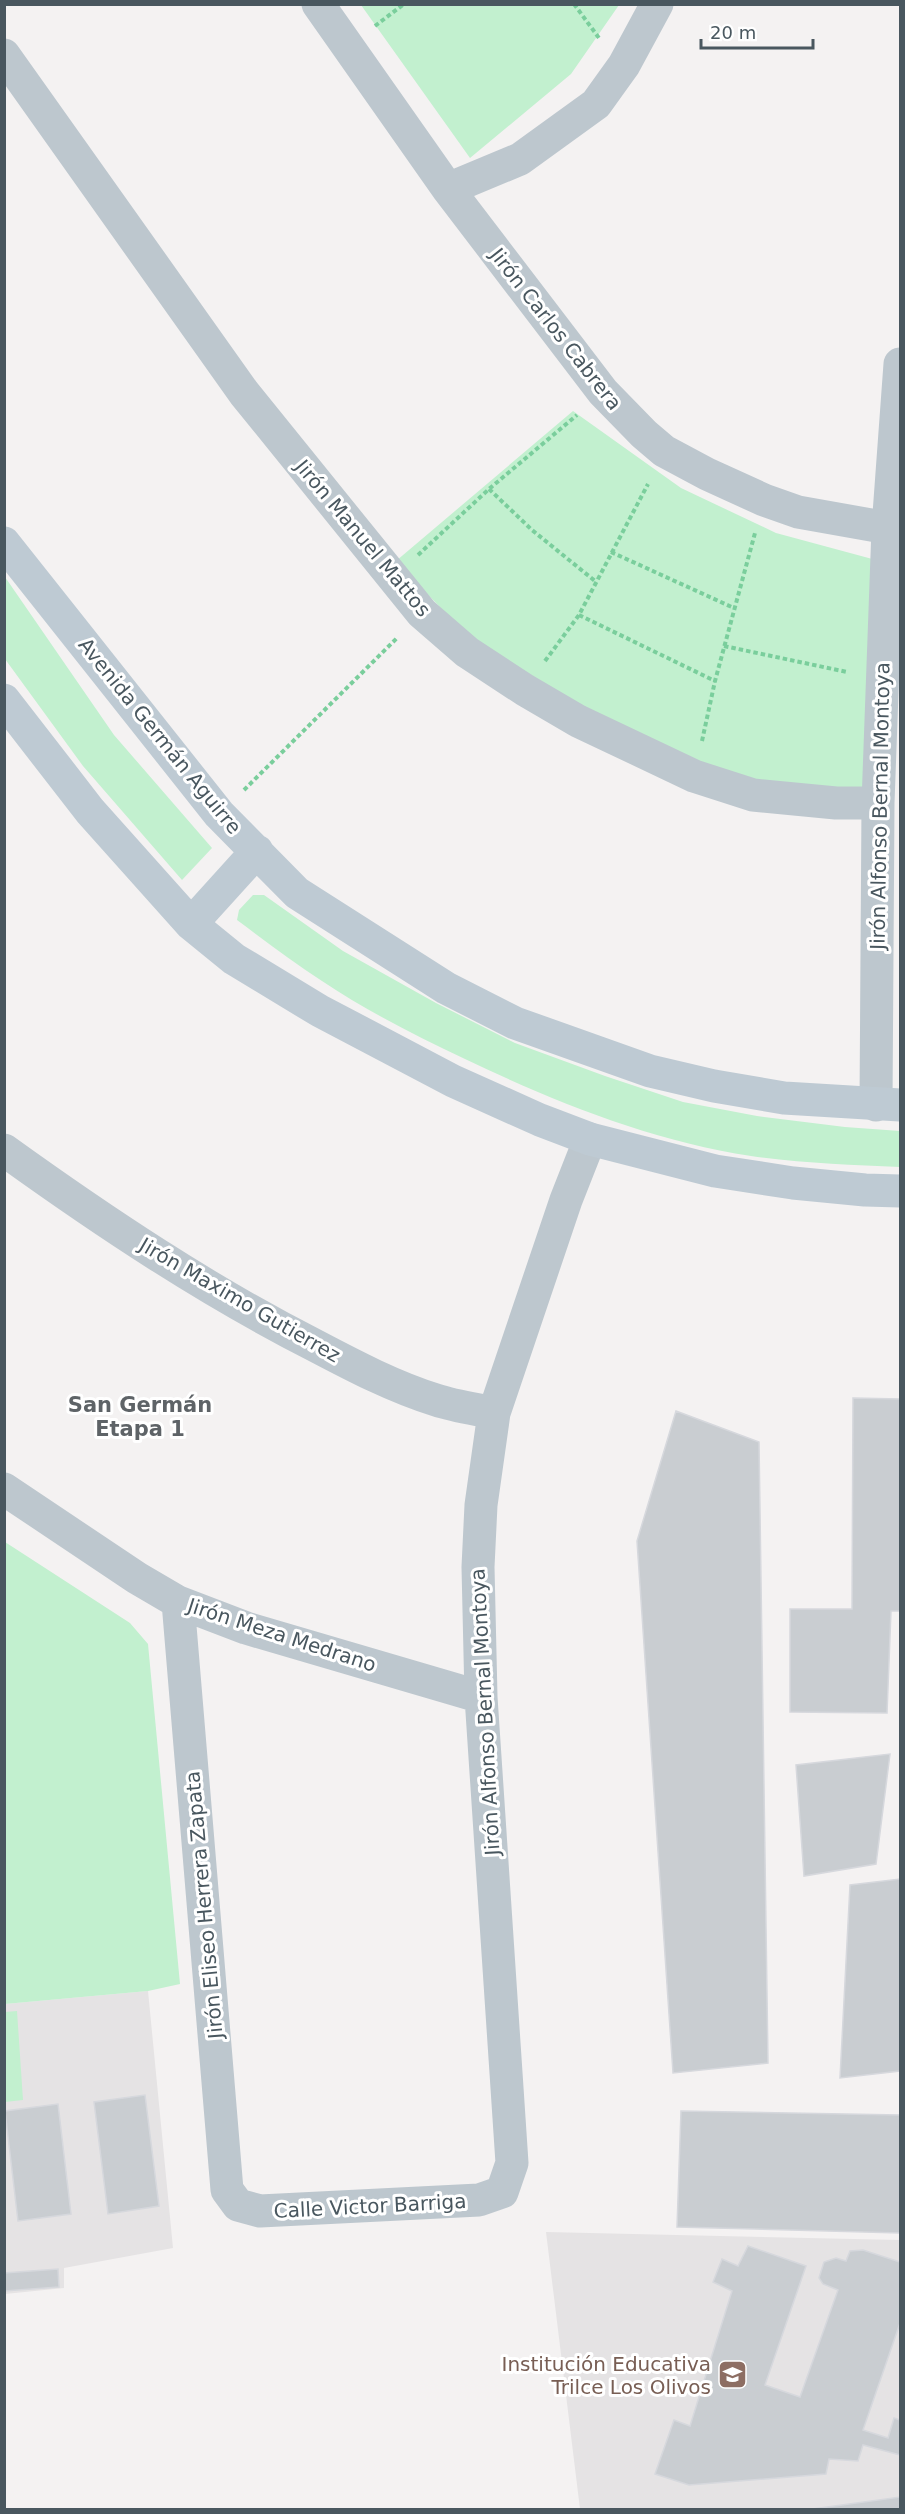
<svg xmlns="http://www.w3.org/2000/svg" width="905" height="2514" font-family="'DejaVu Sans',sans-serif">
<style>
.education{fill:#e5e3e4}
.green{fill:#c2f0cf}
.building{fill:#c9cdd1;stroke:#d6d8dd;stroke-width:1.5}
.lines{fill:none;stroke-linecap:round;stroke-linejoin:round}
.path{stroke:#7ace9c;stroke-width:4;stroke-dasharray:4.5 3;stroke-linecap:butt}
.street{stroke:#bdc7ce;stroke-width:33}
.secondary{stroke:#becad3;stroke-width:33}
.labels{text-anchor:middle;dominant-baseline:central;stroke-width:6;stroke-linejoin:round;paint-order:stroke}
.street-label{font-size:20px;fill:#49575f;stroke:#fff}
.education-label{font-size:20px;fill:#785e54;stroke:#fff;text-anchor:end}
.neighbourhood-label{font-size:21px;font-weight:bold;fill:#5e6367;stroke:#fff}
</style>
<rect width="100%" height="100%" fill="#f4f2f2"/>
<!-- education -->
<path class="education" d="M148,1991L173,2248L64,2268V2288L5,2294V2004Z
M546,2232L900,2240V2509H580Z"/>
<!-- green -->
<path class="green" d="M361,5H619L571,74L470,158Z
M573,411L681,488L776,533L876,560L864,800L787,791L704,768L571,706L475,644L396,561Z
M5,577L114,735L212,848L182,880L83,766L5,659Z
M253,895H264L343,951L436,1003L515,1043L605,1076L683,1102L757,1116L845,1127L900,1131V1167C851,1165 801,1163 751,1156C652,1141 555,1102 465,1059C416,1036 367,1011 322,981C293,962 265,941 237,920L239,910Z
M5,1542L130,1623L148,1644L180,1984L148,1991L5,2004Z
M17,2011L23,2100L5,2102V2012Z"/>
<!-- building -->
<path class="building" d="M853,1398L900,1399V1611H891L887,1713L790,1712V1609H852Z
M676,1411L759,1442L768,2063L673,2073L637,1541Z
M890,1754L876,1864L804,1876L796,1765Z
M900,1879V2071L840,2078L850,1885Z
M145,2095L159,2206L108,2214L94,2102Z
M58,2104L71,2214L18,2221L5,2111Z
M681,2111L900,2115V2233L677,2227Z
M748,2246L806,2266L765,2385L800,2397L838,2290L823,2284L819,2278L824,2262L836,2258L846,2261L850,2251L863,2250L900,2262V2323L863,2430L888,2438L894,2418L900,2420V2455L863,2445L858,2461L829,2459L826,2474L689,2485L655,2474L674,2420L690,2426L732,2291L713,2282L722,2259L738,2266Z
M58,2269L59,2287L4,2291V2273Z
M900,2497V2510H805Z"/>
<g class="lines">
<!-- path -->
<path class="path" d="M574,4L599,38
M375,26L404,4
M489,489L532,530L595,581
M611,552L734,608
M418,555L489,489L577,415
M579,615L715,681
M724,646L847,672
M545,661L579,615L648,484
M702,741L715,681L755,533
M244,790L398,637"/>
<!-- street -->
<path class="street" d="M318,4L448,189L603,392L644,434L664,451L707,474L764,500L798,512L888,528
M4,55L244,393L422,613L467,652L525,690L578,721L694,776L753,795L836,803H878
M448,189L520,159L596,104L624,65L657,4
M876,1105L878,803L888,528L900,364
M4,1150C104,1222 206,1290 316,1346C354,1366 394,1387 436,1400C454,1406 475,1409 494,1413
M4,1489L137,1578L178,1602L246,1628L481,1697
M178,1602L227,2190L238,2205L260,2211L479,2200L502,2192L512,2163L481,1697L478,1567L481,1505L494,1413L566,1200L590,1139"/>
<!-- secondary -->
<path class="secondary" d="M4,543L219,814L297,893L446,988L515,1023L650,1071L714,1086L784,1098L900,1105
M4,700L90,811L191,924L234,959L320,1011L453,1081L540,1120L590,1139L715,1171L793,1183L865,1190L900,1191
M191,924L257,851"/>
</g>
<!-- icons -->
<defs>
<symbol id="school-square" viewBox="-11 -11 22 22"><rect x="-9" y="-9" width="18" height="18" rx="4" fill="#8d6e63" stroke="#fff"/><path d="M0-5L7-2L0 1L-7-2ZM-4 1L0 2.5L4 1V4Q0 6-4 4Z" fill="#fff"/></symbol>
</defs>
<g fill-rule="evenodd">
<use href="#school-square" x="716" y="2358" width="33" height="33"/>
</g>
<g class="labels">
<!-- street labels -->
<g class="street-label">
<text transform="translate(556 329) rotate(52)">Jirón Carlos Cabrera</text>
<text transform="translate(363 538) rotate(50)">Jirón Manuel Mattos</text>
<text transform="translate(160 736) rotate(51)">Avenida Germán Aguirre</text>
<text transform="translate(880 806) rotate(-89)">Jirón Alfonso Bernal Montoya</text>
<text transform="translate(240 1300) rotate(30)">Jirón Maximo Gutierrez</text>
<text transform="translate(282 1635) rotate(18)">Jirón Meza Medrano</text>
<text transform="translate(485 1712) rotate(-93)">Jirón Alfonso Bernal Montoya</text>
<text transform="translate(204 1905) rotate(-95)">Jirón Eliseo Herrera Zapata</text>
<text transform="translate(370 2206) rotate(-3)">Calle Victor Barriga</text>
</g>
<!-- education labels -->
<g class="education-label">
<text x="711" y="2364">Institución Educativa<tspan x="711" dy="23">Trilce Los Olivos</tspan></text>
</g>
<!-- neighbourhood labels -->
<g class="neighbourhood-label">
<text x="140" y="1405">San Germán<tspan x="140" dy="24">Etapa 1</tspan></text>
</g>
</g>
<!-- border -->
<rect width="905" height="2514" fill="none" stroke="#49575f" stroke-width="12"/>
<!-- scale -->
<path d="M701 39v9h112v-9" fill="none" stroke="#49575f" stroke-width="3"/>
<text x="710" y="39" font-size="18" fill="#49575f" stroke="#ffffff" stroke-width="4.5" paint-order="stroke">20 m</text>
</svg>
